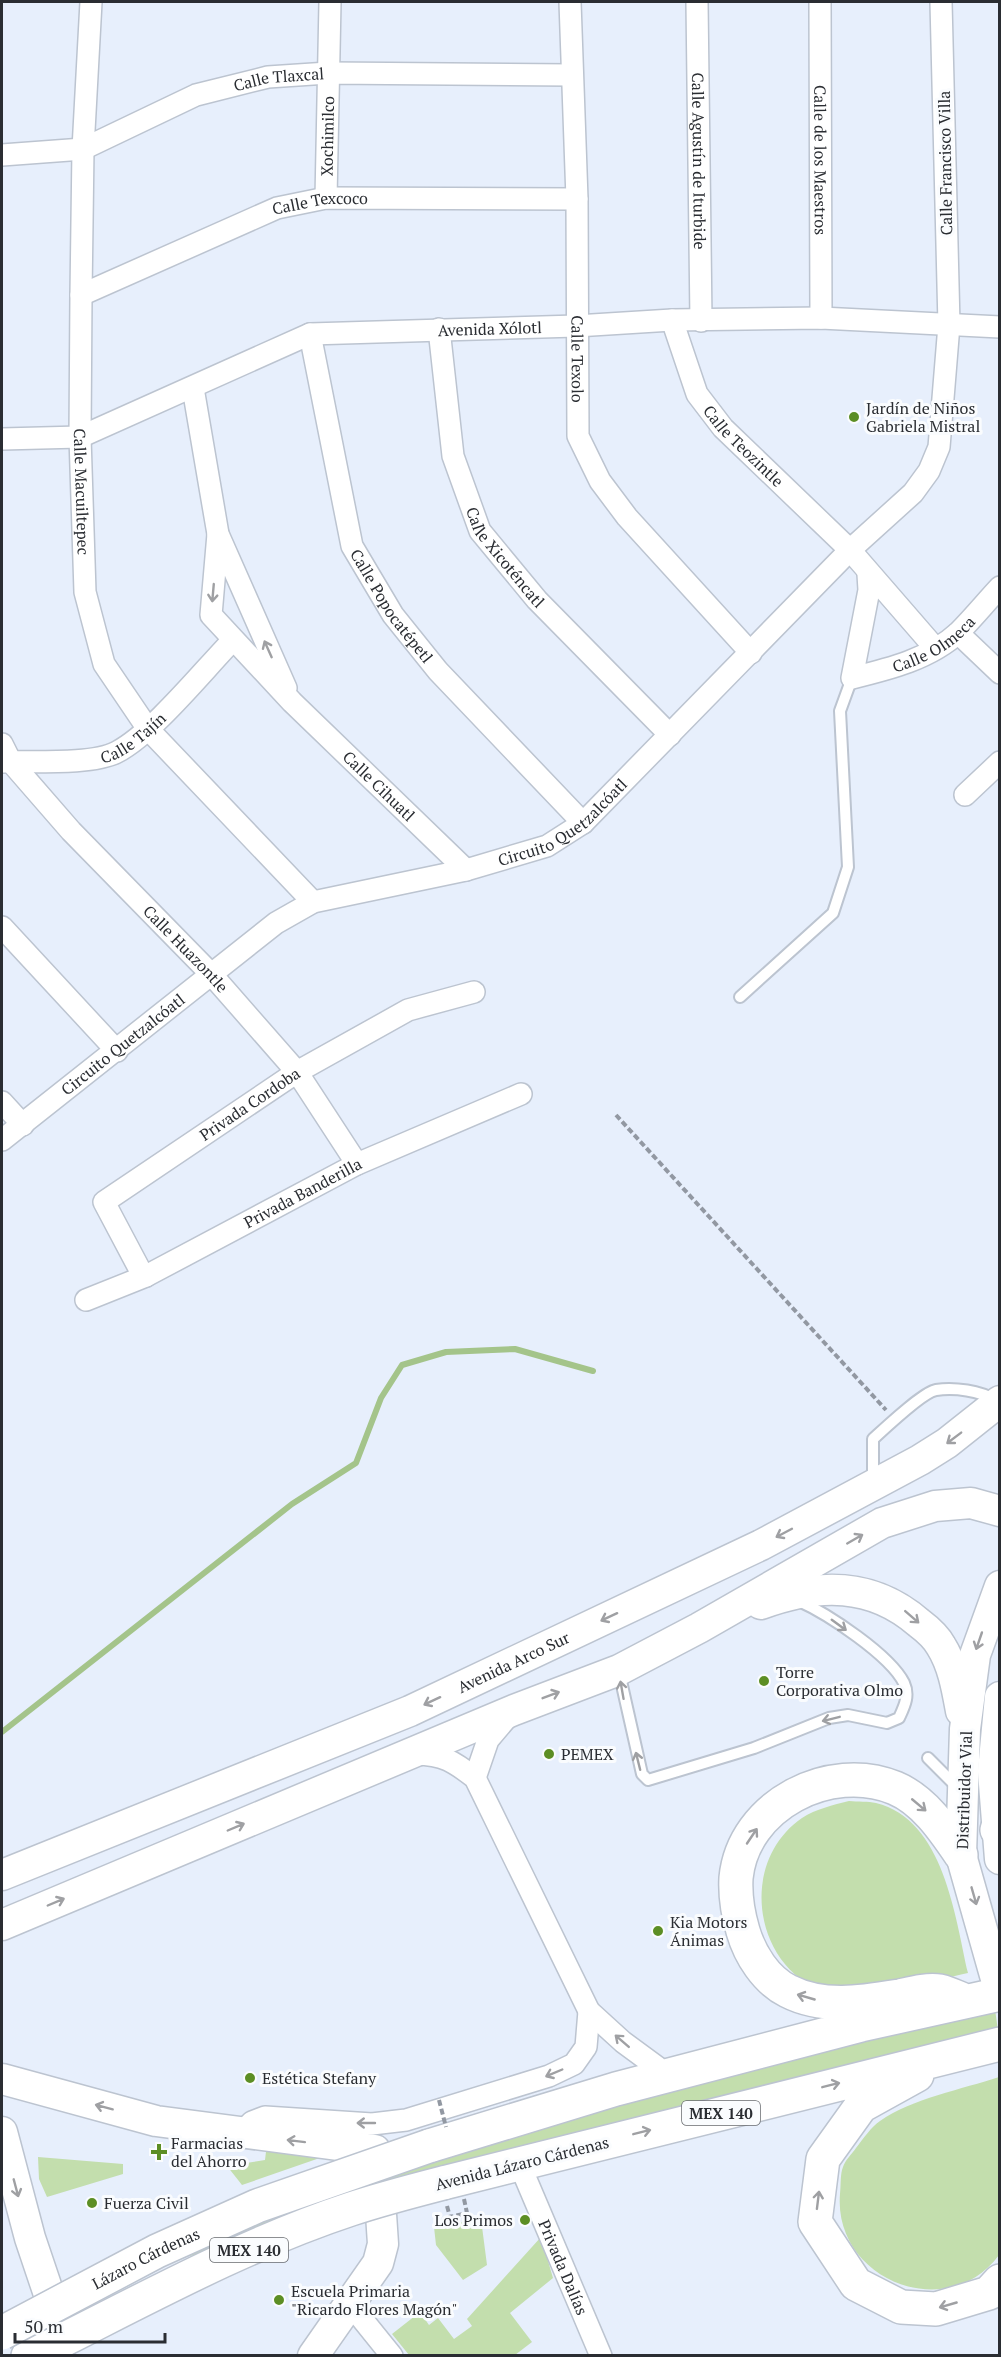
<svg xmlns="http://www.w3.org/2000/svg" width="1001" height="2357" font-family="'PT Serif',serif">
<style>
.green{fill:#c3dead}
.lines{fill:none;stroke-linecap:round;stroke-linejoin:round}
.stream{stroke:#a4c48a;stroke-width:6}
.lane-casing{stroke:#bcc4d0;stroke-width:14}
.street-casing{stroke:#bcc4d0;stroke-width:24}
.secondary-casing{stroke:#bcc4d0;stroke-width:33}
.highway-casing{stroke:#bcc4d0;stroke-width:36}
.path{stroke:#9298a2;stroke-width:4;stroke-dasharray:6 3;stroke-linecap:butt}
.lane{stroke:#fff;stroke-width:10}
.street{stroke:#fff;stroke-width:21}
.secondary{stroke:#fff;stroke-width:30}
.highway{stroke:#fff;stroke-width:33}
.highway-bridge-casing{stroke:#bcc4d0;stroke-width:36;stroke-linecap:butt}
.path-bridge{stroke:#9298a2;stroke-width:4;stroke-dasharray:6 3;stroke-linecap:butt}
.highway-bridge{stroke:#fff;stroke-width:33}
.oneway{stroke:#9fa0a3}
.poi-dot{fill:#5c8e24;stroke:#fafcfe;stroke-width:2}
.labels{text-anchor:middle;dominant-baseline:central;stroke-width:6;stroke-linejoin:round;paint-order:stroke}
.shield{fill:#fafcfe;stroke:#686b6f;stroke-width:1.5}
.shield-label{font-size:15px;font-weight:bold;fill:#2a2d32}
.street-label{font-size:16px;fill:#2a2d32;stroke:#fafcfe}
.poi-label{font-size:16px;fill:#2a2d32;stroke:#fafcfe;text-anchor:start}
</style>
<rect width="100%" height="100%" fill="#e7effc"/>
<!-- green -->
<path class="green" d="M849,1801C858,1802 868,1801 876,1803C944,1820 955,1916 968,1973C930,1981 862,2005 825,1992C753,1967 738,1862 802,1818C816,1809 833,1805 849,1801Z
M994,2002L999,2038L388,2211L154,2264L355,2162Z
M999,2077V2255C948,2325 833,2280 840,2194C841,2186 840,2174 843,2167C845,2160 852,2154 856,2148C863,2139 871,2127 880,2121C911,2099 963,2089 999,2077Z
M268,2135L337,2152L242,2185L227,2166L265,2160Z
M38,2157L123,2164V2174L47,2197L39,2179Z
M481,2219L487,2265L463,2280L436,2245L434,2227Z
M541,2237L553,2278L510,2313L532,2342L515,2355H409L392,2334L420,2312L429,2325L438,2318L454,2339L472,2326L467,2319Z"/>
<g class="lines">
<!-- stream -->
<path class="stream" d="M2,1732L292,1504L356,1463L381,1398L402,1365L446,1352L515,1349L593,1371"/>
<defs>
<path id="lane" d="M740,997L833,913L848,867L840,711L852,678
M873,1483V1439C884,1429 923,1392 936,1390C955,1387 980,1391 995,1400
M619,1672L642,1774L648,1780L754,1748L829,1718L848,1715L887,1723L899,1718C904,1707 910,1696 904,1683C890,1655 828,1614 799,1601
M928,1758L958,1788"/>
<g id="street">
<path id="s1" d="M91,2L83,149L81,295L80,437L85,592L104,664L148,729L313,902"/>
<path id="s2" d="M570,2L577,199L578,436L600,481L627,517L751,653"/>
<path id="s3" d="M697,2L701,321"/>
<path id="s4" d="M820,2L821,318"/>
<path id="s5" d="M2,155L83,149L196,95L268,77L328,73L571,75"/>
<path id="s6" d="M326,198L330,2"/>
<path id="s7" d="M81,295L277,208L326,198L577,199"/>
<path id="s8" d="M672,320L697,394L723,428L850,550L935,648"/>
<path id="s9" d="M439,329L453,456L480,531L537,600L670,735"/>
<path id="s10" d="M310,334L352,546L393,615L438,671L583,823"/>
<path d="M193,388L218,534L286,688"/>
<path id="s11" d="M2,439L80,437L310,334L576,326L672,320L821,318L1000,327"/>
<path id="s12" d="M218,534L211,615L292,702L466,870"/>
<path id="s13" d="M868,574L869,590L852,678C889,669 930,659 959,632C973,618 986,602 1000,587"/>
<path d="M958,633L1000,673"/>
<path id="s14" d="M2,744L11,762L71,831L212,975L297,1072L357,1164"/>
<path id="s15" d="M3,762C31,761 93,765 117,752C153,733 202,672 232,641"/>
<path d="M965,795L1000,762"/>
<path d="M2,927L117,1051"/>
<path d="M2,1102L23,1125"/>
<path id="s16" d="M2,1140L276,923L313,902L466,870L547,846L583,823L850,550L913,493L929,471L939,447L949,325L941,2"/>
<path id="s17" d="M146,1276L140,1270L104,1202L297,1072L408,1010L474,992"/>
<path id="s18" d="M86,1300L146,1276L357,1164L521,1094"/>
<path d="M416,1754C444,1755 453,1761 475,1778L589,2011L623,2042L657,2067"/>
<path d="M475,1778L488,1740L510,1714"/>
<path d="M242,2132L252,2122L265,2117L372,2124L406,2120L549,2076L574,2064L586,2047L589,2011"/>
<path id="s19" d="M525,2177L601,2356"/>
<path d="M350,2304L392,2356"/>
</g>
<g id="secondary">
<path d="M1000,1586L975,1655L965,1729L961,1855L1000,1993"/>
<path d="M761,1604C818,1583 872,1582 919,1623C927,1629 936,1637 941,1646C953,1665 957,1689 961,1711"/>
<path d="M1000,1697L993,1771L1000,1859"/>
<path id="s20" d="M2,1875L410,1711L761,1545L920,1460L947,1443L1000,1401"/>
<path d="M2,1925L514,1710L619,1670L699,1628L882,1523L935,1506L971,1503L1000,1511"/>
<path d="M2,2079L156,2121L375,2150"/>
<path d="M2,2132L30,2238L61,2330"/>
<path d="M313,2356L378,2263L383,2244L381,2214"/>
</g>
<path id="highway" d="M997,1830L1000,1820
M961,1855C944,1830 924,1800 895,1788C830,1761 743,1805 736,1878C735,1896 738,1914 743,1931C750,1955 766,1980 788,1991C823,2009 863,2002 900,1996C913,1993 927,1989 940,1991C949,1993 958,1998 966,2001
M917,2075L861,2106L823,2159L815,2222L856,2284L901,2307L936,2309L989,2293L1000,2281
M429,2146L616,2089L861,2025L1000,1994
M443,2183L1000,2044
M28,2356L65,2339"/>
</defs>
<!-- lane casing -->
<use href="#lane" class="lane-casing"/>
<!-- street casing -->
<use href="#street" class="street-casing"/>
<!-- secondary casing -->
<use href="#secondary" class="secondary-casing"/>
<!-- highway casing -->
<use href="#highway" class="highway-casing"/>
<!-- path -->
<path class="path" d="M616,1115L886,1410
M447,2206L450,2217L467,2213"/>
<!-- lane -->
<use href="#lane" class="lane"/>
<!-- street -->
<use href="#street" class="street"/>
<!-- secondary -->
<use href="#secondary" class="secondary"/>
<!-- highway -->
<use href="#highway" class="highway"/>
<defs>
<g id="highway-bridge">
<path id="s21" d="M2,2333L157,2251L257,2206L429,2146"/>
<path d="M65,2339C158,2292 251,2242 351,2209C381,2199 412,2191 443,2183"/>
</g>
</defs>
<!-- highway-bridge casing -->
<use href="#highway-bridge" class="highway-bridge-casing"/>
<!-- path-bridge -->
<path class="path-bridge" d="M439,2100L446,2127
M464,2199L467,2213"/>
<!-- highway-bridge -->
<use href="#highway-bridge" class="highway-bridge"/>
</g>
<!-- one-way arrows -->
<defs><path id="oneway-shaft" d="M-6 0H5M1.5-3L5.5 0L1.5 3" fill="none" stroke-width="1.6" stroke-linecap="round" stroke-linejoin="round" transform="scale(1.5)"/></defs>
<g class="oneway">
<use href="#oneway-shaft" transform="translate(213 593) rotate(95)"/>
<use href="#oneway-shaft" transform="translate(268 649) rotate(-114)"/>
<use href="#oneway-shaft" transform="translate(954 1438) rotate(143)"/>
<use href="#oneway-shaft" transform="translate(784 1533) rotate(152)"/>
<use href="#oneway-shaft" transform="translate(855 1539) rotate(-30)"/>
<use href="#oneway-shaft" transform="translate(609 1617) rotate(155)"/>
<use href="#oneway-shaft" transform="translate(912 1617) rotate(41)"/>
<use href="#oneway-shaft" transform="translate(839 1625) rotate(36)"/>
<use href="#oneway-shaft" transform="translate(979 1641) rotate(109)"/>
<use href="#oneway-shaft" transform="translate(622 1690) rotate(-100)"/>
<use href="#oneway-shaft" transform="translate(551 1695) rotate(-21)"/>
<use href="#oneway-shaft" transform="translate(432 1701) rotate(155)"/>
<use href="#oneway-shaft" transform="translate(831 1719) rotate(166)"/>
<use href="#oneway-shaft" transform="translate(638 1761) rotate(-104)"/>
<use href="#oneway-shaft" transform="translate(919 1805) rotate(40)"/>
<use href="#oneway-shaft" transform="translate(236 1827) rotate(-23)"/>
<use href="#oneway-shaft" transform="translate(752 1836) rotate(-56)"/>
<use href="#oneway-shaft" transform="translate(974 1896) rotate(74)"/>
<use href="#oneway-shaft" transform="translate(56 1902) rotate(-23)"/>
<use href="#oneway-shaft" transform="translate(806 1997) rotate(-164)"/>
<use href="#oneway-shaft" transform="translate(622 2041) rotate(-139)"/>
<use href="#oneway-shaft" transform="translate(554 2073) rotate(157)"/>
<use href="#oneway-shaft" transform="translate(831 2085) rotate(-14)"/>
<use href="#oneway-shaft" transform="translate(104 2107) rotate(-165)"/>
<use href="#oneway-shaft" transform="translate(366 2123) rotate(-180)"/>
<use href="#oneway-shaft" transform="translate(642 2132) rotate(-14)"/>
<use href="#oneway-shaft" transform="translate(296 2141) rotate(-173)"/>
<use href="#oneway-shaft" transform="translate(16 2188) rotate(75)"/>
<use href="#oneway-shaft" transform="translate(818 2200) rotate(-83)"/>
<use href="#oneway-shaft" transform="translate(948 2305) rotate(164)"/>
</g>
<!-- markers -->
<g class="poi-dot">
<circle cx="854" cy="417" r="6"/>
<circle cx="764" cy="1681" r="6"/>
<circle cx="549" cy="1754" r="6"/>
<circle cx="658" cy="1931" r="6"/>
<circle cx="250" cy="2078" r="6"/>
<path d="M156 2143h6v6h6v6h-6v6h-6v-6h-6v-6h6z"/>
<circle cx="92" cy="2203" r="6"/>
<circle cx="525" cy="2220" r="6"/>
<circle cx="279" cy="2300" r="6"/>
</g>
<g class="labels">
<!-- shield labels -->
<g class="shield">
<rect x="682" y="2101" width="78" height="24" rx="4.5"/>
<rect x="210" y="2238" width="78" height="24" rx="4.5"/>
</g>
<g class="shield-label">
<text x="721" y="2113">MEX 140</text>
<text x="249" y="2250">MEX 140</text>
</g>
<!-- street labels -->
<g class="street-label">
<text stroke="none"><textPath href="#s5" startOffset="291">Calle Tlaxcal</textPath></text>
<text stroke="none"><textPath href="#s6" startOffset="62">Xochimilco</textPath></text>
<text stroke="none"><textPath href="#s4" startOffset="158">Calle de los Maestros</textPath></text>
<text stroke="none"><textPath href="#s3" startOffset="159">Calle Agustín de Iturbide</textPath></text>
<text transform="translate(945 163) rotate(-91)">Calle Francisco Villa</text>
<text stroke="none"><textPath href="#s7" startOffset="258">Calle Texcoco</textPath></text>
<text stroke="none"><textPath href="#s11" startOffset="510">Avenida Xólotl</textPath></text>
<text stroke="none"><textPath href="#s2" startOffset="357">Calle Texolo</textPath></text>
<text stroke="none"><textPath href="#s8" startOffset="148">Calle Teozintle</textPath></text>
<text stroke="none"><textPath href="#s1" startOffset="490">Calle Macuiltepec</textPath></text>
<text stroke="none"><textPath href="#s9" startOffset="243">Calle Xicoténcatl</textPath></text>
<text stroke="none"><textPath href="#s10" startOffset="288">Calle Popocatépetl</textPath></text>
<text stroke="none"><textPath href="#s13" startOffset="195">Calle Olmeca</textPath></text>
<text stroke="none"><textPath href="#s15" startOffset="136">Calle Tajín</textPath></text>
<text stroke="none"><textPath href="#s12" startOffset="321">Calle Cihuatl</textPath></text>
<text stroke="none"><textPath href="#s16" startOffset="658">Circuito Quetzalcóatl</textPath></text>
<text stroke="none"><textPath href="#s14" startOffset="276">Calle Huazontle</textPath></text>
<text stroke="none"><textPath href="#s16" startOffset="154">Circuito Quetzalcóatl</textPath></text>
<text stroke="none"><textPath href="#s17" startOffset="261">Privada Cordoba</textPath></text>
<text stroke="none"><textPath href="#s18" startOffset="242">Privada Banderilla</textPath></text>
<text stroke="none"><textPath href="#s20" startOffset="554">Avenida Arco Sur</textPath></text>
<text transform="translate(964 1790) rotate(-88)">Distribuidor Vial</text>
<text transform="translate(522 2163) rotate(-14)">Avenida Lázaro Cárdenas</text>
<text stroke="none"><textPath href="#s21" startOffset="162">Lázaro Cárdenas</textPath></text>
<text stroke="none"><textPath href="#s19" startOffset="98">Privada Dalías</textPath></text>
</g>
<!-- poi labels -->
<g class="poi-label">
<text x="866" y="408">Jardín de Niños<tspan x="866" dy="18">Gabriela Mistral</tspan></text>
<text x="776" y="1672">Torre<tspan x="776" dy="18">Corporativa Olmo</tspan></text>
<text x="561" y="1754">PEMEX</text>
<text x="670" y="1922">Kia Motors<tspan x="670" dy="18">Ánimas</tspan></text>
<text x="262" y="2078">Estética Stefany</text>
<text x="171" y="2143">Farmacias<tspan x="171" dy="18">del Ahorro</tspan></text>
<text x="104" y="2203">Fuerza Civil</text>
<text x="513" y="2220" text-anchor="end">Los Primos</text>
<text x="291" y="2291">Escuela Primaria<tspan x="291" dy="18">"Ricardo Flores Magón"</tspan></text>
</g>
</g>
<!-- border -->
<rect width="1001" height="2357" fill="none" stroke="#2a2d32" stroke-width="6"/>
<!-- scale -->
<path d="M15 2333v9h150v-9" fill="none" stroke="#2a2d32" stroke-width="3"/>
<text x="24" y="2333" font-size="18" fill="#2a2d32" stroke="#fafcfe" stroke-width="4.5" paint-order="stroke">50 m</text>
</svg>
